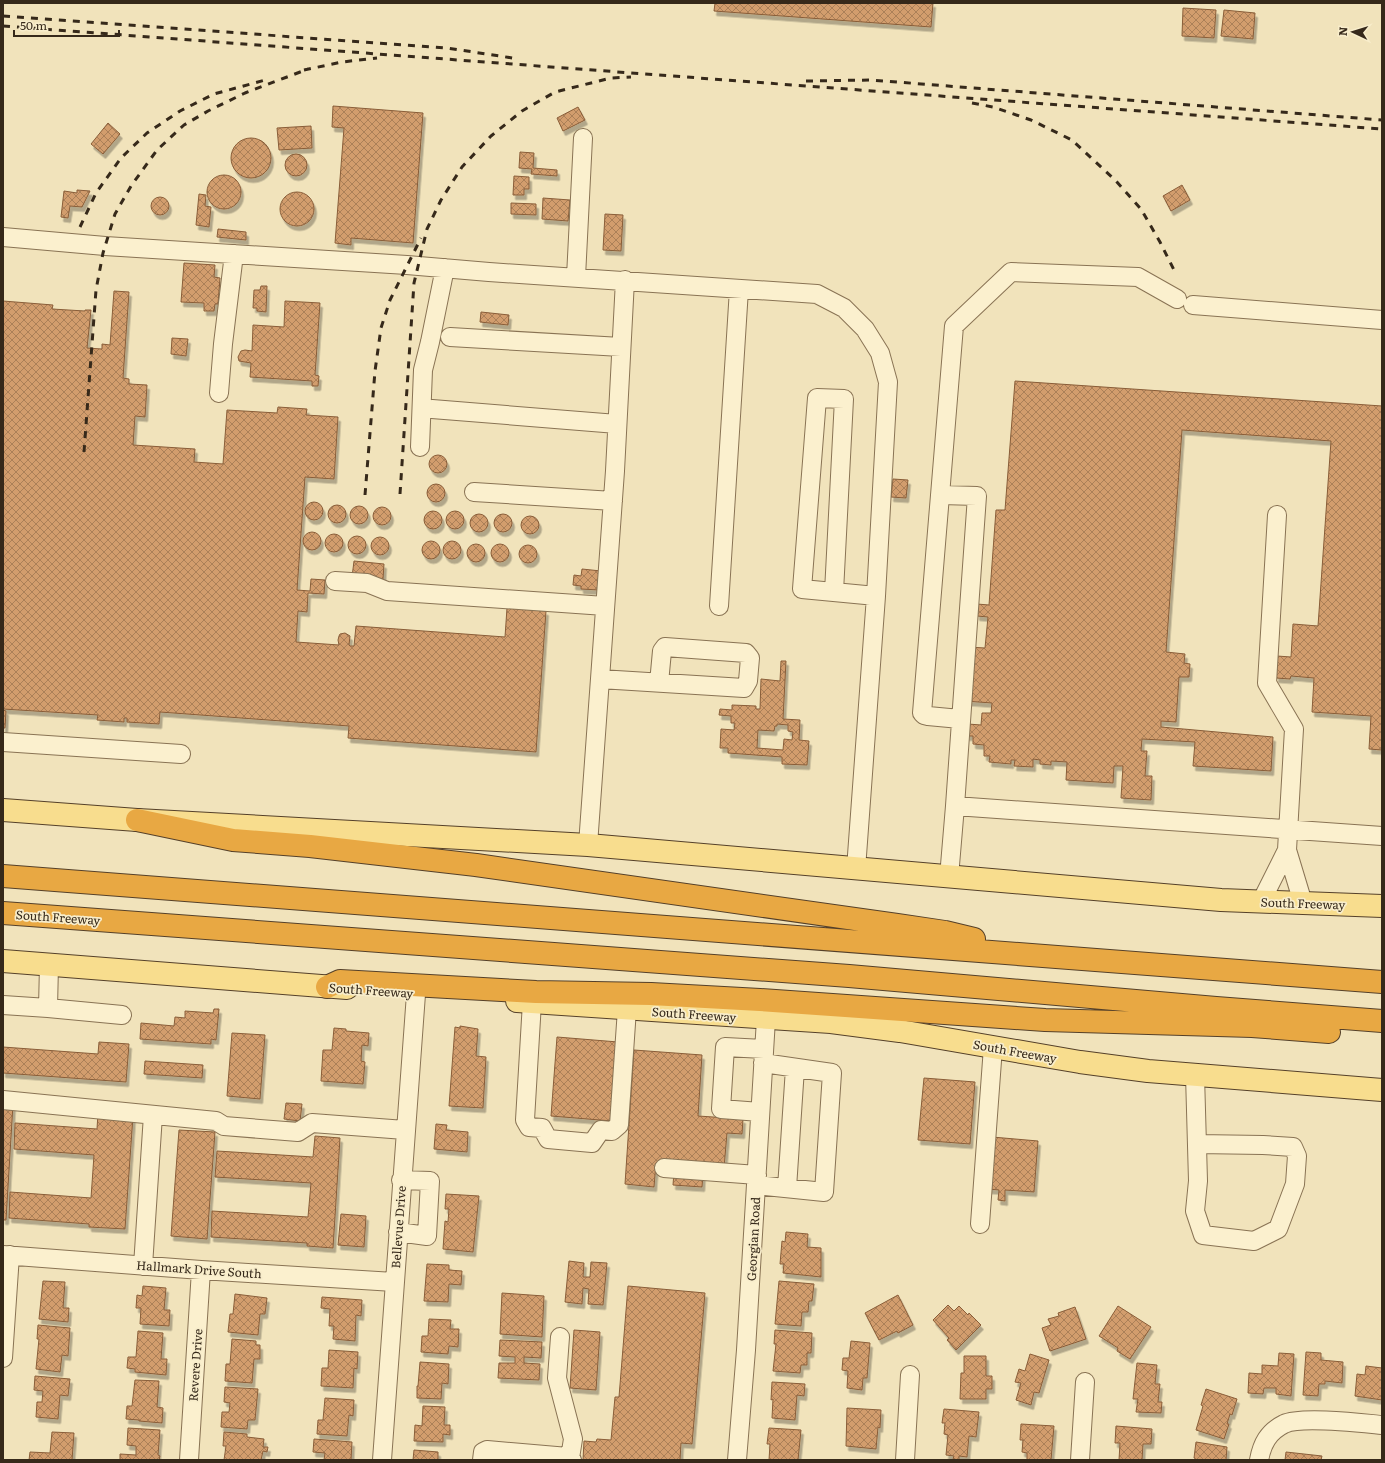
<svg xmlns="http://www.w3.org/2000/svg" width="1385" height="1463" font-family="Literata,serif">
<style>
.building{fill:url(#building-cross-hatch);stroke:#895d38;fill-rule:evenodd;filter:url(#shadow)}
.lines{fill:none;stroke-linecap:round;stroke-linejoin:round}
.minor-casing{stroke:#897354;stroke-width:20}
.major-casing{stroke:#554029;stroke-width:24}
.highway-casing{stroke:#554029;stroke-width:24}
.minor{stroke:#fbf0ce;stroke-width:18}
.major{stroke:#f8dd8e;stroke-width:22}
.highway{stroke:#e8a843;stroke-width:22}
.rail{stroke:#36291a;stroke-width:3;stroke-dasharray:7 7;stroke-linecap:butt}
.labels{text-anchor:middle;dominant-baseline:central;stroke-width:3.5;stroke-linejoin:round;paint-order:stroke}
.street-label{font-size:12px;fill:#36291a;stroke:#f8edcb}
</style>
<defs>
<pattern id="building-cross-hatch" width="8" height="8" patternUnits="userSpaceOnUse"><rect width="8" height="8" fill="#d29d6d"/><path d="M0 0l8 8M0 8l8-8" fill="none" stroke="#ab8059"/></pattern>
<filter id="shadow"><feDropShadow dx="2.5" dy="4.5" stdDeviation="0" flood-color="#0004"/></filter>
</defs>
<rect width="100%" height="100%" fill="#f1e3bb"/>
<!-- building -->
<path class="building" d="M715,3H933L931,27L714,11Z
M1183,8L1216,10L1214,38L1182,36Z
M1224,10L1255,13L1253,39L1221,36Z
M333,106L423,113L413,243L351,238V245L335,243L344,128L332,127Z
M578,107L585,120L563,131L557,118Z
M108,123L120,134L103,154L91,144Z
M311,126L312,148L279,150L277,128Z
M231 158a20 20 0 1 1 40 0a20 20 0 1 1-40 0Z
M520,152L534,153L533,168L557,170V176L531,174L532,169L519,168Z
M285 165a11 11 0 1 1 22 0a11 11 0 1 1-22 0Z
M207 192a17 17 0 1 1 34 0a17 17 0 1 1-34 0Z
M514,176L529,177V189H524V195H513Z
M1182,185L1190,200L1171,211L1163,196Z
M77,190L90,191L82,207L70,206L68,218L61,217L64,191L77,193Z
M280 209a17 17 0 1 1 34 0a17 17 0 1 1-34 0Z
M199,194L206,195L205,206L211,207L209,227L196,225Z
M151 206a9 9 0 1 1 18 0a9 9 0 1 1-18 0Z
M543,198L570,200L568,221L542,219Z
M511,203L536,204V215L511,214Z
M605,214L623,215L621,251L603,250Z
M218,229L246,232V240L217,237Z
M184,263L215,265L214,277L220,278L218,304H215L214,311H204V303L181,302Z
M261,286H267L266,312L257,311V308H253L254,290H260Z
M114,291L129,292L123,378L129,379V384L147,385L145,417L135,416L133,445L195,449L194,462L223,464L227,410L277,413L278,407L307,409L306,415L338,417L334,479L305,477L297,590L310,591L311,579L325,580L324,594L308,593L307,612L298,611L296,642L339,645L338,640L339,636L340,634L345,633L350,636L349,645L350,646H354L356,626L505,637L507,608L546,611L536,752L348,738L349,726L160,712L159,724L127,722V718H124V722L97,720L98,715L3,709V710L6,711L5,728H3V301L53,305L52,309L85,311V310H91L87,348L102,349V344L110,345Z
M285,301L320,303L315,375L319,376L318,386H312V381L250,377L251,363L239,361L238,357L241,351L245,350L252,351L253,325L284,327Z
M481,312L509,315L508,325L480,322Z
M172,338L188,339L186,356L171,354Z
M1015,381L1382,406V750L1369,749L1371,716L1312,712L1314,678L1291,676L1290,679L1276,678L1277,656L1291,657L1293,624L1318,626L1331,441L1182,430L1166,652L1185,654L1184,663L1190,664L1189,677H1179L1176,722L1161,721V727L1273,737L1271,771L1193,766L1195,742L1142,739L1141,751H1147L1145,776H1152L1151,800L1121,798L1123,766H1114L1113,783L1066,780L1067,762L1051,761V765L1040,764V760L1033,759V767L1014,766L1015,760H1011V764L989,762L990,756H984V745L973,744V736H967L968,724L981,725L982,713H991L992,703L965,701L968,647L985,648L988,617L977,616V604L989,605L996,510H1005Z
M429 464a9 9 0 1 1 18 0a9 9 0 1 1-18 0Z
M893,479L908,480L906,498L891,497Z
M427 493a9 9 0 1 1 18 0a9 9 0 1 1-18 0Z
M305 511a9 9 0 1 1 18 0a9 9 0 1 1-18 0Z
M328 514a9 9 0 1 1 18 0a9 9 0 1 1-18 0Z
M350 515a9 9 0 1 1 18 0a9 9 0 1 1-18 0Z
M373 516a9 9 0 1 1 18 0a9 9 0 1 1-18 0Z
M446 520a9 9 0 1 1 18 0a9 9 0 1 1-18 0Z
M424 520a9 9 0 1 1 18 0a9 9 0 1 1-18 0Z
M494 523a9 9 0 1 1 18 0a9 9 0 1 1-18 0Z
M470 523a9 9 0 1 1 18 0a9 9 0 1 1-18 0Z
M521 525a9 9 0 1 1 18 0a9 9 0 1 1-18 0Z
M303 541a9 9 0 1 1 18 0a9 9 0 1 1-18 0Z
M325 543a9 9 0 1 1 18 0a9 9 0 1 1-18 0Z
M348 545a9 9 0 1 1 18 0a9 9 0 1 1-18 0Z
M371 546a9 9 0 1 1 18 0a9 9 0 1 1-18 0Z
M443 550a9 9 0 1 1 18 0a9 9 0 1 1-18 0Z
M422 550a9 9 0 1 1 18 0a9 9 0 1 1-18 0Z
M467 553a9 9 0 1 1 18 0a9 9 0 1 1-18 0Z
M491 553a9 9 0 1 1 18 0a9 9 0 1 1-18 0Z
M519 554a9 9 0 1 1 18 0a9 9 0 1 1-18 0Z
M354,561L384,564L383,579L352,577Z
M582,569L601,571L599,590L581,589V586L573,585L574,575L581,576Z
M781,661H786L783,719L800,720L799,740L809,741L807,765L782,764V757L728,753V748H720L721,729L734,730L735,723H731V716L719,715L720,709L732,710V705L756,706V709H760L761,679L780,681ZM777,724L788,725V731L793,732L792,740L784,739L783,750L757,748L758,730L774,731L775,726H777Z
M214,1009H219L216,1040L211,1039V1044L140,1039L141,1023L174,1026L175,1017L185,1018V1011L213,1013Z
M460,1026L478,1029L476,1056L486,1057L483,1108L449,1106L455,1027L460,1028Z
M334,1028L346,1029V1031L369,1033L368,1046L362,1045L361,1061L365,1062L363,1084L321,1081L323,1050H332Z
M232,1033L265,1035L260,1099L227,1096Z
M557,1037L618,1042L612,1121L551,1116Z
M99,1042L129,1044L126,1082L3,1073V1047L98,1054Z
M634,1050L702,1055L698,1116L743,1119L742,1134L727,1133L724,1168L656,1163L654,1187L625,1184Z
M145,1061L203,1065L202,1078L144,1074Z
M924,1078L975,1082L970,1144L918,1140Z
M3,1103L13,1104L6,1220H3Z
M286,1103L302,1104L300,1121L284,1119Z
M98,1113L133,1116L125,1229L89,1227V1224L9,1218L10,1192L91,1198L94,1155L14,1149L15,1123L97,1129Z
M436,1124L447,1125L446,1130L468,1132L467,1152L434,1149Z
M179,1130L215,1132L207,1239L171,1236Z
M315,1136L340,1138L333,1248L307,1246V1243L211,1237L212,1211L308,1217L311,1183L215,1177L217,1151L313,1157Z
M992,1137L1038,1141L1034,1192L1005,1190V1201L998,1200L999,1190L988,1189Z
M674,1172L703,1174L702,1187L673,1185Z
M446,1194L479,1196L473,1252L443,1249L445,1221L448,1222L449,1209H445Z
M341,1214L366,1216L364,1247L338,1245Z
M786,1232L808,1234L807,1247L821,1248V1277L783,1273L784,1264H780L782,1241L785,1242Z
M569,1261L584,1263L583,1277H590L591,1262L607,1263L603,1305L588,1304L589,1289L583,1288L582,1304L565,1302Z
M427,1264L449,1265V1270L462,1271L461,1285L449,1284L448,1302L424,1301Z
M43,1281L65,1282L63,1308H69L68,1322L39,1319Z
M779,1281L814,1284L812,1301H809L808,1312H802L801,1326L775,1324Z
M143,1286L166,1288L164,1310H170L169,1326L140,1324L141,1308H136L137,1295L142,1296Z
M628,1286L705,1293L692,1444L681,1443L680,1460H583L584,1441L596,1442L597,1439L611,1440L615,1397H619Z
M502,1293L544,1296L542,1337L500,1334Z
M235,1294L267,1298L265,1314H260L258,1335L228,1332L230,1314H233Z
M898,1295L913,1325L898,1333L897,1331L879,1340L865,1313Z
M322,1297L362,1300L361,1316L356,1315L355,1341L333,1339L334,1326H329L330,1309L321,1308Z
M948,1305L954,1311L959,1306L968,1315L969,1313L981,1325L956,1350L947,1340L949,1338L933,1320Z
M1118,1306L1151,1327L1130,1359L1117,1351L1118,1348L1099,1336Z
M1075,1307L1086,1339L1050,1351L1042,1328L1051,1325L1048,1319L1059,1316L1058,1313Z
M429,1319L451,1320L450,1329H459L458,1347L449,1346L448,1354L421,1352L422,1336H428Z
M38,1325L70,1328L68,1356L62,1355L60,1372L36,1369L39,1339H37Z
M574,1330L600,1332L596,1390L570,1388Z
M775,1330L812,1333L811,1353H807V1365H801L800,1373L773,1371L776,1344H774Z
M138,1331L163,1333L161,1359H167L166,1375L135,1372V1369L127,1368L128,1357H136Z
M232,1339L256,1341V1345H260V1359H254L252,1383L225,1381L226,1364H230Z
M500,1340L542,1342L541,1358L524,1357V1363L540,1364L539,1380L498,1378L499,1363H515V1357L499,1356Z
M851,1341L870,1343L867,1378H863L862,1390L847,1388L848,1371L842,1370L843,1358H849Z
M329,1350L358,1352L357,1369L354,1368L353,1388L321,1386L322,1368H328Z
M1306,1352L1321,1353V1360L1343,1362L1342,1383L1325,1381V1384H1319L1318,1396L1303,1395Z
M1279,1353L1294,1354L1291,1396L1276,1394V1388H1264L1263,1394L1248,1393L1249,1373L1262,1374V1365L1278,1366Z
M1030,1354L1049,1360L1039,1393L1034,1392L1031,1405L1016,1400L1021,1383L1015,1382L1019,1369L1025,1371Z
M964,1356H986V1376H992V1389H986V1399H960L961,1373H964Z
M420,1362L449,1364L448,1384L442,1383L441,1399L417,1398V1386H418Z
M1137,1363L1157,1365L1155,1384H1160L1158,1402H1162L1161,1413L1136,1412L1138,1399H1133Z
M1366,1366L1382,1368V1400L1355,1396L1357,1374L1365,1375Z
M35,1376L70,1379L68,1396L60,1395L58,1419L36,1417L37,1402H42L43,1391L34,1390Z
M135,1380L159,1381L157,1407L163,1408L162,1423L139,1421V1420L126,1419L127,1406H132Z
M772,1382L805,1384L804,1396L797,1395L795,1420L772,1418L773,1399L771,1400Z
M225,1387L258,1389L255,1420H248L247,1429L221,1427L222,1412H229L230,1403L224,1402Z
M1206,1389L1237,1399L1232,1415L1230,1414L1227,1424H1229L1224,1439L1196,1430L1203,1406L1201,1405Z
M325,1398L354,1400L353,1416L349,1415L347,1436L317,1434L318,1420H323Z
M423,1406L445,1407L444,1425H450V1435L443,1434V1442L414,1441L415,1425L422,1426Z
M847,1408L881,1410L880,1428L878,1427L876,1449L846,1446Z
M944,1409L979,1412L976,1437L969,1436L967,1457L959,1456V1460L953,1459L954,1456L946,1455L948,1435L944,1434L945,1423H942Z
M1021,1424L1054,1426L1051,1460H1027V1453L1022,1452L1023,1440H1020Z
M1116,1426L1152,1429L1151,1444H1143L1142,1460H1119L1120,1443H1115Z
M128,1428L160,1430L158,1455L160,1456L159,1460H120V1454L136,1455V1446L127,1445Z
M769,1428L801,1430L798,1460H769L770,1444H767Z
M52,1432L74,1433L72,1460H29L30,1452L50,1453Z
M224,1432L247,1434V1437L264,1439L263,1447H268L267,1452L263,1451L261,1460H224L226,1446H223Z
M314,1439L352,1442L351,1460H324L325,1453L313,1452Z
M1196,1442L1227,1447L1226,1460H1195V1458H1194Z
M414,1450L438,1452V1460H413Z
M1286,1452L1322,1456L1321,1460H1285Z"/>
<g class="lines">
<defs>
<path id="minor" d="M3,237L105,246L407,265L489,272L817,294L844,308L865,329L880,353L888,382L876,596
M576,277L583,138
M1193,305L1382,320
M450,337L621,347
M219,393L223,344L234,254
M432,409L617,424
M420,447L423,370L430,342L445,268
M474,492L613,501
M941,495L977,496L955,806
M1277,515L1267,683L1294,729L1287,850
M335,581L367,583L387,591L605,606
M834,592L844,399L817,398L802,589L876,596L856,869
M719,606L739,289
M600,679L744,688L748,681L750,658L746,653L665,647L662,651L659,683
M960,719L928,716L924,715L922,713L954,326L1011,272L1138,277L1177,299
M3,742L181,754
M588,845L615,471L625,280
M949,877L955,806L1382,836
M1261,902L1287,850L1303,903
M532,1002L525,1120L529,1127L542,1128L548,1139L592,1143L601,1130L612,1131L619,1125L627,1009
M3,1005L48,1008L49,965
M48,1008L122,1015
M1195,1075L1198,1181L1195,1211L1203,1235L1254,1241L1278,1229L1295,1184L1297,1156L1293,1147L1263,1145L1197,1144
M3,1100L216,1121L224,1126L298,1132L312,1123L405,1130
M760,1112L721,1109L725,1047L764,1049
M664,1168L757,1175
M756,1185L824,1192L832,1073L763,1063
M787,1188L795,1068
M980,1224L993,1047
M398,1232L427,1236L430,1181L401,1180
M3,1255L201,1270L394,1282
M143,1266L153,1115
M560,1337L557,1378L573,1439L570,1458
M3,1358L10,1255
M189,1460L201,1270
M382,1460L416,994
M482,1460L483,1452L487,1450L568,1457L572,1460
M737,1460L746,1350L766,1019
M905,1460L910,1375
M1080,1460L1085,1382
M1259,1460C1262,1444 1268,1432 1284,1424C1301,1416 1361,1423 1382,1425"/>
<path id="major" d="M3,810L137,820L588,845L1221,900L1382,906
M3,961L347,988
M517,1001L831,1022L900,1031L1080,1062L1148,1071L1382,1090"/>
<path id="highway" d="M137,820L233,840L310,846L476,865L897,925L945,932L974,939
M3,876L1382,982
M3,913L849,976L1216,1008L1382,1021
M327,987L340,981L536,992L651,994L760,1000L1045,1020L1252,1026L1329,1032"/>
</defs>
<!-- minor casing -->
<use href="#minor" class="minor-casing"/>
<!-- major casing -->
<use href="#major" class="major-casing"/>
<!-- highway casing -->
<use href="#highway" class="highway-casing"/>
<!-- minor -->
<use href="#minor" class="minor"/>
<!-- major -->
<use href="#major" class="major"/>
<!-- highway -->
<use href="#highway" class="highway"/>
<!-- rail -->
<path class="rail" d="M3,16L447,48L519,59
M3,26L1382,129
M304,70L342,62L377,58
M806,81L871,80L1382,120
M972,103L993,107L1031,120L1072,140L1116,181L1141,209L1160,242L1175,272
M80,227L96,193L121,158L147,133L180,111L214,94L269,79
M84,452L96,290L103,253L115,214L131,186L157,150L184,125L208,111L245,93L308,69
M400,494L414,283L427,229L441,200L462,167L491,136L522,111L555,92L611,78L631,77
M365,495L375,371L381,328L390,300L421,238"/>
</g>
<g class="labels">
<!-- street labels -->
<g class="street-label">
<text transform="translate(1303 903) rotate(2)">South Freeway</text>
<text transform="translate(58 917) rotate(4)">South Freeway</text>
<text transform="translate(371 990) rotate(4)">South Freeway</text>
<text transform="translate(694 1014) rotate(4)">South Freeway</text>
<text transform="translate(1015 1051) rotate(10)">South Freeway</text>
<text transform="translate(398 1227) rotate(-86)">Bellevue Drive</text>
<text transform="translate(753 1239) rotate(-87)">Georgian Road</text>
<text transform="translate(199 1269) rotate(4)">Hallmark Drive South</text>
<text transform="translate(195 1365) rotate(-86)">Revere Drive</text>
</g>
</g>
<!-- border -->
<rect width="1385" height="1463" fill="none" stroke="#36291a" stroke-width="8"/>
<!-- north arrow -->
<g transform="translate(1353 32) rotate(274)" stroke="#f8edcb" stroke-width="3" paint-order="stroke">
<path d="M0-3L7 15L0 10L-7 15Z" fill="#36291a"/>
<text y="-6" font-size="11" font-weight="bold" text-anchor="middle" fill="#36291a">N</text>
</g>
<!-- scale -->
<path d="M14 30v6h105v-6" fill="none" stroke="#36291a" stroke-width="2"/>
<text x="20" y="30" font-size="12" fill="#36291a" stroke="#f8edcb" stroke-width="3" paint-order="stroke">50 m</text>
</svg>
